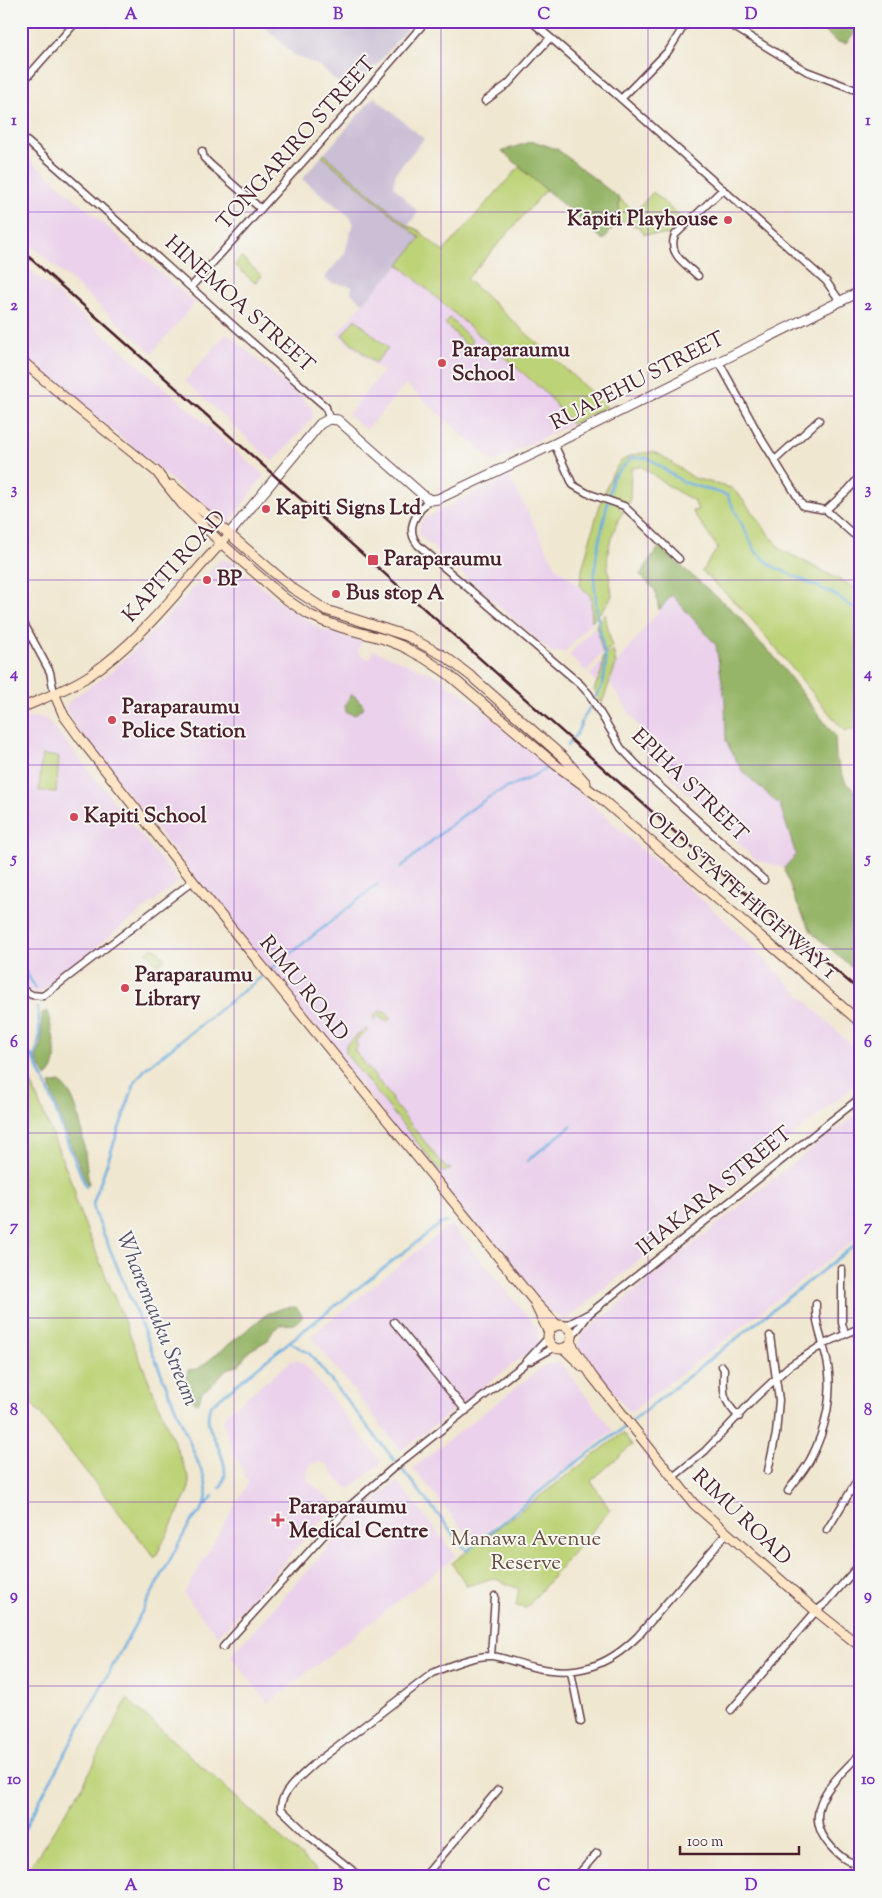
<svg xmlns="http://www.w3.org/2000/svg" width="882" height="1898" font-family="'Sorts Mill Goudy',serif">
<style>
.built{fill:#ebd1eb}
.industrial{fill:#cbbfd5}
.green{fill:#bdd377;stroke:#847951}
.forest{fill:#96b568;stroke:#706a4a}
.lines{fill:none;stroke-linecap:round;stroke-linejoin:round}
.stream{stroke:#6caee0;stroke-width:2.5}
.minor-casing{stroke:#633d44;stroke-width:9}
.tertiary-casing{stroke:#633d44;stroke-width:11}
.secondary-casing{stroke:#633d44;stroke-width:11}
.minor{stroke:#fff;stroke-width:6}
.tertiary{stroke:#fff;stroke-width:9}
.secondary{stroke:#fde5c5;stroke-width:9}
.rail{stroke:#4a1f2b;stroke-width:2.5}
.grid{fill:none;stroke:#7b2cbf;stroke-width:1;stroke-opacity:0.55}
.poi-dot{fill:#d1495b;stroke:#f6f6f2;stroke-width:2}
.labels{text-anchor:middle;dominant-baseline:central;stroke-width:4;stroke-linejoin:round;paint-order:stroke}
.street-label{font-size:21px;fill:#4a1f2b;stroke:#f6f6f2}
.poi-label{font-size:21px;font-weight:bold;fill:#4a1f2b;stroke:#f6f6f2;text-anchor:start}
.park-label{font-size:21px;fill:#674c3e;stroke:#f6f6f2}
.water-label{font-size:22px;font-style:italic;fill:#56516a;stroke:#f6f6f2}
.neatline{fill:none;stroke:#7b2cbf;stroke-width:2}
.grid-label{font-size:16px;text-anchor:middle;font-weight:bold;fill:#7b2cbf}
</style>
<rect width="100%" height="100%" fill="#f6f6f2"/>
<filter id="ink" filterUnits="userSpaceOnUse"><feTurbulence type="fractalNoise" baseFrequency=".02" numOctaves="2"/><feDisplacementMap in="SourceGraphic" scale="10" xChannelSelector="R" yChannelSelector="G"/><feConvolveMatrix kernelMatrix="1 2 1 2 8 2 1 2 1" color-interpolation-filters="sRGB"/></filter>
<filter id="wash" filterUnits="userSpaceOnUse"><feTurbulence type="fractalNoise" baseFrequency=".0096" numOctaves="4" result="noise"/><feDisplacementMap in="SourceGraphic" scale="20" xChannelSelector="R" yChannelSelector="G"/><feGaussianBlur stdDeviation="1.12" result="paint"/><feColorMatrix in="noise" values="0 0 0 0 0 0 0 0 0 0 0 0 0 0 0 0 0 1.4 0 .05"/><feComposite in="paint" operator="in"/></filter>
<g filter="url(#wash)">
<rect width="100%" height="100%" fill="#f0e7d0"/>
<!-- built -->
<path class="built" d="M21,152L195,303L152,353L21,236Z
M21,262L264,475L228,524H220L163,472L42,372L21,353Z
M399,265L547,394L571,424L493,462L406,384L366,430L348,414L383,372L337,334L363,303Z
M227,333L312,408L313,418L273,462L185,381Z
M509,476L556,567L591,596L592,621L565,652H551L418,534L421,520Z
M220,560L229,561L283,604L322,630L362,641L358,651L364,657L370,659L373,650L442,678L448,686L457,690L477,705L562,776L641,849L711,907L861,1055V1080L567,1319L551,1313L459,1209L78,730L65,707L73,698L110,673L143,642Z
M672,594L716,646L725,700L726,741L742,771L780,805L796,855L784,868L755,859L674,780L610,683L616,664Z
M596,625L602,653L587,672L569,655Z
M604,659L602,670L596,683L590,675Z
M31,717L45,718L75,753L178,882L37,994L21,988V722Z
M861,1112V1235L630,1413L578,1347V1343L582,1334L823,1139Z
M451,1224L538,1329V1345L401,1451L311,1336Z
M297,1359L306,1366L382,1462L350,1489L345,1486L334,1476L327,1464L319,1462L311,1464L307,1472L308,1481L330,1499L334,1506L218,1636L184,1594L248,1483L223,1424V1419L227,1413L290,1362Z
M560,1362L613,1431L473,1542L413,1468L545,1365Z
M397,1481L456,1556L268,1703L231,1656L346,1527Z"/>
<!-- industrial -->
<path class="industrial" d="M259,21H413L352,95L320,66L294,55Z
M374,97L424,139L396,172L393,186L418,212L408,226L324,154Z
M322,156L420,238L399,265L363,303L351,293L352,286L331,283L324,278L345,253L353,222L349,216L302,179Z"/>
<!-- green -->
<path class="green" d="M324,154L408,226L418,230L443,252L519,167L546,190L467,279L607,407L571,424L547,394L399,265L420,238L322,156Z
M653,192L682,219L668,235L644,234L639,227L619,221V198L635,212Z
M241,257L262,276L255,283L235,265Z
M450,318L473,341L467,346L445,323Z
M355,319L388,348L375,363L342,335Z
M652,452L659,454L694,478L731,488L739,495L780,549L861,591V729L844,731L748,615L702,571L718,548L692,511L698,510L694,501L670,487L641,466L631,469L630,501L629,504L621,500L619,508L624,512C618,518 616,526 613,533C603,562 609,568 612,596L604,608L592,621L591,597L580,585L582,570C589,546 605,472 623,460C632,454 642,453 652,452Z
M605,614L612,647L603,654L596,625Z
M613,650L616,664L602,703L594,690L602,670L603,657Z
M42,755L59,757L56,792L39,791Z
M152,947L154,949L156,948L165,959L157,965L147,952Z
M380,1011L386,1013L391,1018L387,1022L377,1015L374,1020V1015Z
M365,1029L368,1030L355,1041L358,1046L354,1050L392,1098L391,1100L446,1168L451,1169L444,1172L439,1170L346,1054V1045Z
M21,1066L25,1068L75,1191V1201L189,1479V1488L185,1498L155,1558L21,1390Z
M623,1433L632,1445L591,1481L610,1510L526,1608L516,1606L519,1589L493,1578L467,1586L452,1563Z
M127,1699L318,1871L319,1877H22L32,1864L81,1789Z"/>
<!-- forest -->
<path class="forest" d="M811,21H861V25L846,43L838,42Z
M533,141L557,149L619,198V221L603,240L502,151Z
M659,547L739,616L755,638L772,654L835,736L836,758L846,783L861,797V975L812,933L795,900L784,868L796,855L780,805L742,771L726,741L725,700L716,645L672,595L659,610L655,590L640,575Z
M352,694L361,702L364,707L355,715L346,712L345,705Z
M47,1011C51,1028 64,1065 46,1077L36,1059L41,1046L42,1013Z
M60,1082C63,1086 68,1090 70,1094C83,1116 85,1159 89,1184H87C74,1150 58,1119 50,1084Z
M296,1307L303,1316L295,1324L281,1325L272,1331L268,1340L249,1351L238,1366L226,1369L213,1384L202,1392L199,1401L195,1404L186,1380L188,1370L198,1369L267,1314L283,1308Z"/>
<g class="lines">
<!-- stream -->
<path class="stream" d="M567,746L577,733L583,719L603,684L606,663L597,614L594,578L597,552L613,477L631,458H648L683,482L727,495L756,552L772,566L834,594L861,613
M401,867C431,842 462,813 496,793C513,784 533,779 548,767
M21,965L36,988
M21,1051L32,1056L35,1061L48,1089L64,1134L86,1187
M34,1057C42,1042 39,1025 38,1008
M527,1161L571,1126
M289,1342L309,1353L467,1551L570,1467L628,1425
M632,1421L861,1240
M220,1488C234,1469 215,1444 209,1426C207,1419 208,1413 210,1406L289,1342L440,1224L447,1222
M206,1505L213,1496
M21,1837L28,1822L190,1523C205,1508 211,1499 204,1477L95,1213L93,1204L135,1082L146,1068L377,885"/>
</g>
</g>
<g filter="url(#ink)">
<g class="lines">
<defs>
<path id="minor" d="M531,21L610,89L826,281L840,301
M724,21L806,71L861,92
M21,84L77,21
M621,99L669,50L687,21
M485,101L508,84L550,38
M21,136C119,221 214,310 312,395L326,407L329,419
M202,151L204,158L211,165L261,209
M698,276C686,264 667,254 675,235L723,189
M191,287L344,116L426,21
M719,362L759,435L803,506L826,510L853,534L861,535
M554,444L573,485L587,493L624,506L679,559
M775,460L819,420
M429,499C417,513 404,528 418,545L580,684L589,694L621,748L644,772L764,880
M826,510L848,490L861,475
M21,618L50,672L54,693
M21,989L32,995L43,996L193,881
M842,1269V1323L845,1334
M394,1322L466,1411
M565,1326L590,1313L861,1097
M572,1337L589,1314
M530,1361L555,1347
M722,1366L724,1369C723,1392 722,1400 739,1417
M768,1471L776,1434L779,1400L770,1336
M673,1477L705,1451L754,1399L788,1367L822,1345L861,1327
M788,1491C795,1481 804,1471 810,1460C826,1430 835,1391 826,1356C822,1338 815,1324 816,1304
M827,1530L861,1474
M223,1647L351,1505L392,1469L523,1365L548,1338
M491,1656L495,1596
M571,1672L581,1722
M731,1710L816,1611L826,1603L861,1563
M861,1753C833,1782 796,1812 834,1850C841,1857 850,1865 861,1863
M361,1877L309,1836L281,1809C279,1793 303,1774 314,1764L433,1673C447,1666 476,1655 492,1656C505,1658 520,1664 533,1667C576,1677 607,1667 638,1636L727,1533
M424,1877L498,1790
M576,1877L597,1853"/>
<path id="tertiary" d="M229,534L320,424L329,419L338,420L425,497L431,500L438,499L554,444L861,291"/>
<path id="secondary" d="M21,360L77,408L158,473
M155,470L182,504L221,543L283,597L308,614L323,621L343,628L384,639L402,646L424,658L448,674L556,765L598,796L861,1023
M172,485L292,588L326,610L407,636L446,657L472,677L563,757L586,783
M54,693L64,716L83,742L193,881L534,1301L557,1325
M21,708C44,698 69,689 90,675C142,640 181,586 224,540
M535,1304L549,1333
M548 1337a12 12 0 1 1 24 0a12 12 0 1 1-24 0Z
M570,1342L592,1376L694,1504L816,1611L861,1647
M563,1348L583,1367"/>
</defs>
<!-- minor casing -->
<use href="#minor" class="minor-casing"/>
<!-- tertiary casing -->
<use href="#tertiary" class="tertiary-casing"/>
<!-- secondary casing -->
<use href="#secondary" class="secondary-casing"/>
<!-- minor -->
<use href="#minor" class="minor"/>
<!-- tertiary -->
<use href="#tertiary" class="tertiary"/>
<!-- secondary -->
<use href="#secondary" class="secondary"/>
<!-- rail -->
<path class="rail" d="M21,250L694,849L861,992"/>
</g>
</g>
<!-- grid -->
<path class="grid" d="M234,21V1877M441,21V1877M648,21V1877M21,212H861M21,396H861M21,580H861M21,765H861M21,949H861M21,1133H861M21,1318H861M21,1502H861M21,1686H861"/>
<!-- markers -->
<g class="poi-dot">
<circle cx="728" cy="220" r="5"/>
<circle cx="442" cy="363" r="5"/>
<circle cx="266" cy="509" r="5"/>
<rect x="367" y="554" width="12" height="12" rx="2.5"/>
<circle cx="207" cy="580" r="5"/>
<circle cx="336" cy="594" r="5"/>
<circle cx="112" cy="720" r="5"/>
<circle cx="74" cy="817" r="5"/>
<circle cx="125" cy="988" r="5"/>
<path d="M275.5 1512.5h5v5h5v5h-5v5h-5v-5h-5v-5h5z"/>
</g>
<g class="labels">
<!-- street labels -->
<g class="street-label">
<text transform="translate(297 144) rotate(-48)">TONGARIRO STREET</text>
<text transform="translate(239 305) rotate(42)">HINEMOA STREET</text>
<text transform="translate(638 382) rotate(-27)">RUAPEHU STREET</text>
<text transform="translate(175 567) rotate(-48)">KAPITI ROAD</text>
<text transform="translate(689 786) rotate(44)">EPIHA STREET</text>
<text transform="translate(741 896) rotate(41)">OLD STATE HIGHWAY 1</text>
<text transform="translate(303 989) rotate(51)">RIMU ROAD</text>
<text transform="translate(715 1192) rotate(-39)">IHAKARA STREET</text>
<text transform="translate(741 1518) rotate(44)">RIMU ROAD</text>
</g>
<!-- poi labels -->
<g class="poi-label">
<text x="718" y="220" text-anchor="end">Kāpiti Playhouse</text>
<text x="452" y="351">Paraparaumu<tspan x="452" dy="24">School</tspan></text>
<text x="276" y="509">Kapiti Signs Ltd</text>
<text x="384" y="560">Paraparaumu</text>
<text x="217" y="580">BP</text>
<text x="346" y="594">Bus stop A</text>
<text x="122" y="708">Paraparaumu<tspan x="122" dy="24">Police Station</tspan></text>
<text x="84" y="817">Kapiti School</text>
<text x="135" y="976">Paraparaumu<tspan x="135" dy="24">Library</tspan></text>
<text x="289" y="1508">Paraparaumu<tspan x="289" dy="24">Medical Centre</tspan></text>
</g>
<!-- park labels -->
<g class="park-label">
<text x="526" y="1540">Manawa Avenue<tspan x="526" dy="24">Reserve</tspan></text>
</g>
<!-- water labels -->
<g class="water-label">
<text transform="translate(156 1319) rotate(68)">Wharemauku Stream</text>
</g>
</g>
<!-- margin -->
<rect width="882" height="1898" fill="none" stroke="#f6f6f2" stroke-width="55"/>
<!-- scale -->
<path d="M680 1846v8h119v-8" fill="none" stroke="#4a1f2b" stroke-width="2.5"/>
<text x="687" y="1846" font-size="15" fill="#4a1f2b" stroke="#f6f6f2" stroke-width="4" paint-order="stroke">100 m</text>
<rect x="28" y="28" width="826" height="1842" class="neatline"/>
<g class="grid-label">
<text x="131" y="19">A</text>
<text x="338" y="19">B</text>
<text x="544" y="19">C</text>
<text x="751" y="19">D</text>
<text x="14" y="125">1</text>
<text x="868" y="125">1</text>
<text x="14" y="310">2</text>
<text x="868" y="310">2</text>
<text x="14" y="494">3</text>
<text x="868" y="494">3</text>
<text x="14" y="678">4</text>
<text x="868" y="678">4</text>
<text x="14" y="863">5</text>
<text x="868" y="863">5</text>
<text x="14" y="1047">6</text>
<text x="868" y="1047">6</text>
<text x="14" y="1231">7</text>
<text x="868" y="1231">7</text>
<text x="14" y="1415">8</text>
<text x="868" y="1415">8</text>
<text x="14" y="1600">9</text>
<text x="868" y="1600">9</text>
<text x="14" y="1784">10</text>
<text x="868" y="1784">10</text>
<text x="131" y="1890">A</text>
<text x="338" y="1890">B</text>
<text x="544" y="1890">C</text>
<text x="751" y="1890">D</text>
</g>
</svg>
